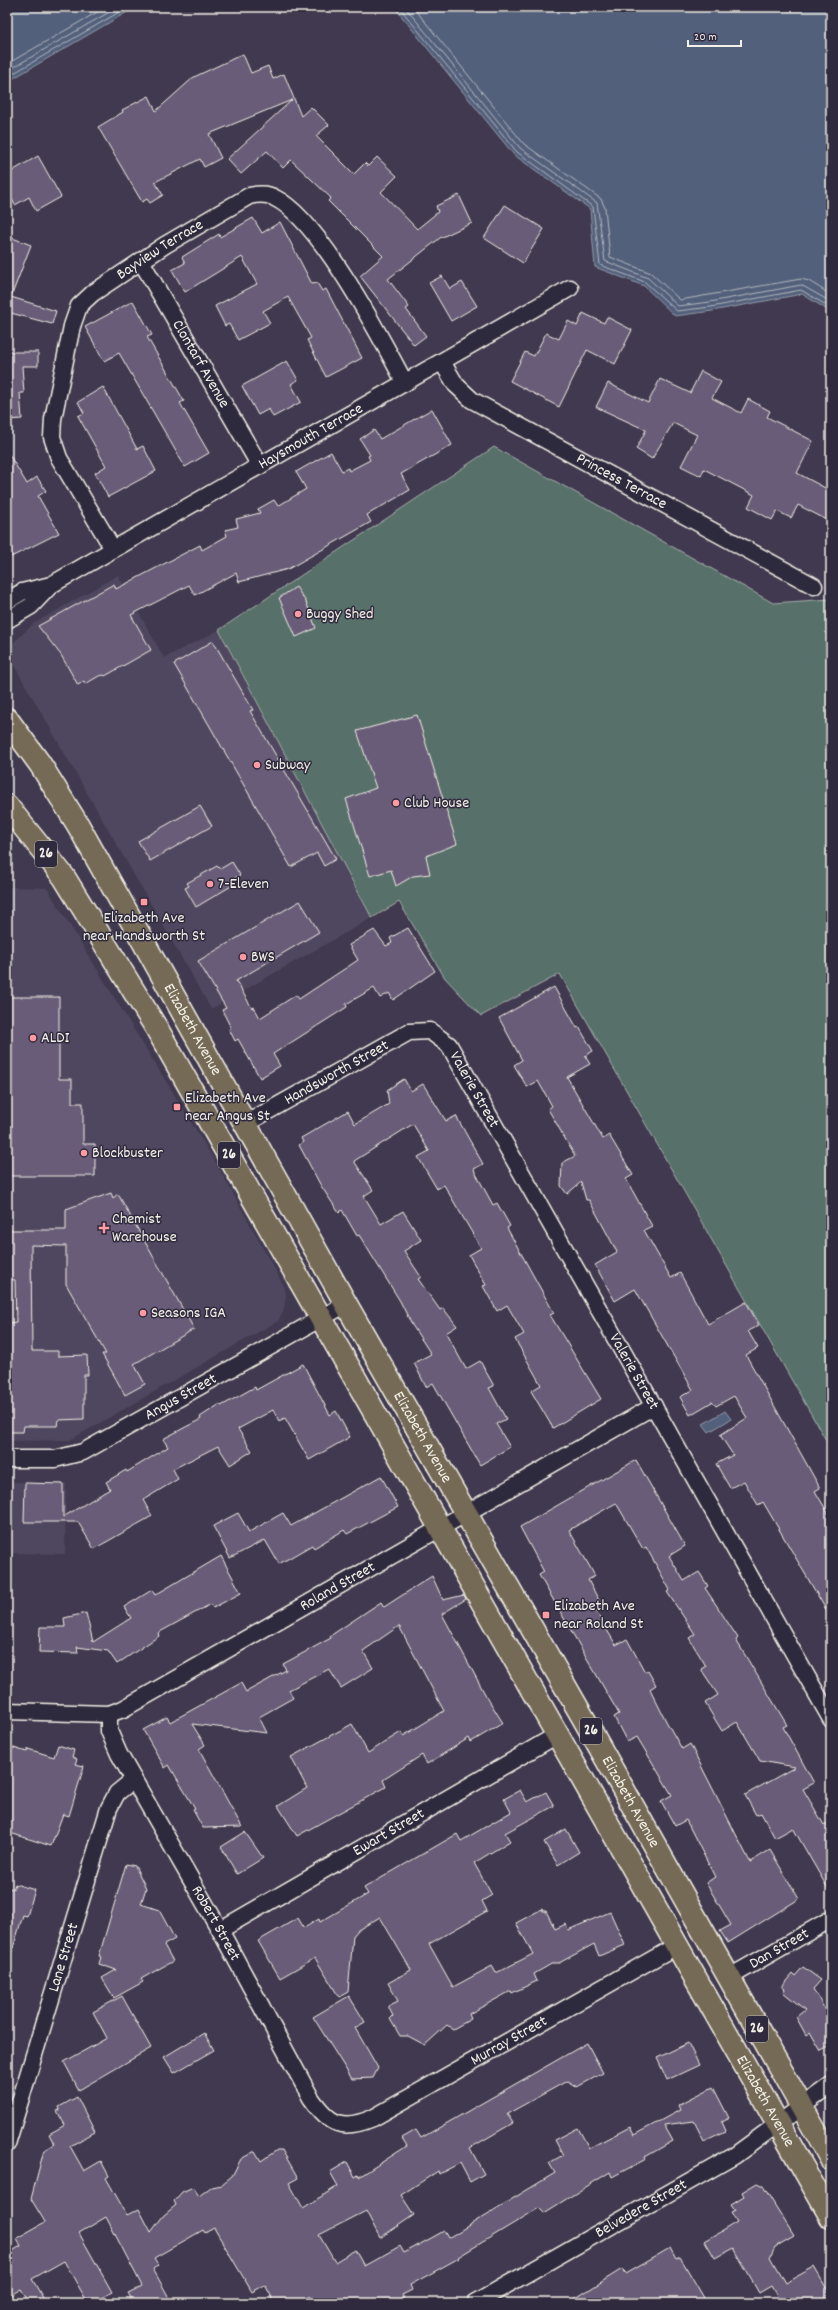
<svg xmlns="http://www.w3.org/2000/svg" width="838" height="2310" font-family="Dekko,sans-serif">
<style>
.built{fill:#4f475e}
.green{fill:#59706b;stroke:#a6b0aa}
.water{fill:#53617c;stroke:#939ba7}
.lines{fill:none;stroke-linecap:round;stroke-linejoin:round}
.shore{stroke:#b4b7bd;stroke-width:1}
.building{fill:#695c78;stroke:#f4f1e8}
.street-casing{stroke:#f4f1e8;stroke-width:19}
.highway-casing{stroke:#f4f1e8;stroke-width:25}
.street{stroke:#2f2a3d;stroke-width:16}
.highway{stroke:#746b55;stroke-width:22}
.poi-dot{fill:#ff9aa2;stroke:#2f2a3d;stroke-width:1.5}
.labels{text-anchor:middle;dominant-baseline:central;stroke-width:3;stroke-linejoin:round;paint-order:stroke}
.shield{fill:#2f2a3d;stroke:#b9b5b5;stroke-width:1}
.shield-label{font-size:15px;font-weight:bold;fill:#f4f1e8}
.street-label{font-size:16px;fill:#f4f1e8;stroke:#2f2a3d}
.poi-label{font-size:16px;fill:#f4f1e8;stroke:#2f2a3d;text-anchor:start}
</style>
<rect width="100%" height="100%" fill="#40394f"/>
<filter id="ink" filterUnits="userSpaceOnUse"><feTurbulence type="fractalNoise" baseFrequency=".025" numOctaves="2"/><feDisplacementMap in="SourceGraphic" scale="8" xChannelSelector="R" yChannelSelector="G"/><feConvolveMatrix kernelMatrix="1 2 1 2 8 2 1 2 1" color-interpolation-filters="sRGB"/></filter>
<g filter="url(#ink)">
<!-- built -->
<path class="built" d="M118,575L164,658L219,630L372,918L211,1009L7,653V649L33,624Z
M7,887L47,888L215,1161L285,1288L286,1297L284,1309L278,1321L70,1440L7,1441Z
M7,1482L66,1483L65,1554L7,1553Z"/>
<!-- green -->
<path class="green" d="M494,447L773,603L831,599V1449L560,974L481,1016L445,978L399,902L372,918L219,630Z"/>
<!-- water -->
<path class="water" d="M7,7H136L7,82Z
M394,7H831V312L802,294L712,311L675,316L644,286L595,267L590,209L514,155Z
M725,1411L731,1419L709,1432L703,1424Z"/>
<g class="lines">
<!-- shore -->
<path class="shore" d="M399,7L517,152L593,207L600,265L645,282L677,311L711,307L801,290L831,308
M405,7L520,148L597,203L605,261L648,278L678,306L710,302L801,285L831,302
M413,7L524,144L601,199L605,208L610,257L651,273L680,300L801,279L809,281L831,295
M7,64L106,7
M7,71L118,7
M7,77L128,7"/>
</g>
<!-- building -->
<path class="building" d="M243,54L251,73L268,66L273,79L284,74L301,116L311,107L329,125L316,136L354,174L365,163L368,166L377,157L397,176L381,192L417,229L438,212L436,206L459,195L472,223L440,238L388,279L409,307L406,309L426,336L414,345L360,276L383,256L328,201L331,198L291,160L283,168L267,151L241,174L227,159L292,100L209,134L221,158L204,167L200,159L155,182L163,195L150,203L147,199L142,202L98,127L123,112L122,110L149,96L156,111L194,77Z
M38,156L61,197L36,211L29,197L15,205L7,190V174Z
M505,205L544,229L523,263L484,238Z
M253,218L262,233L280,222L312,284L317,283L322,291L326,289L362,358L326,377L307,340L311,338L288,297L263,311L270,323L238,340L229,324L225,326L215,306L257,284L242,257L185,292L172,270L185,263L182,257L219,234L220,237Z
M7,236L31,245L11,297L56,311L52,324L7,312Z
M442,276L450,289L462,282L477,306L451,321L429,283Z
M133,301L152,335L147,337L184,401L180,403L209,453L185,467L119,353L104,361L85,327Z
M583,313L604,323L607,317L632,330L615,364L587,350L559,407L510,381L525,352L534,356L546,333L559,339L568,321L577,326Z
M7,352H38V366H22L24,393H20L22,419L7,420Z
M287,361L298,380L291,384L301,402L273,417L269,409L258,415L242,386Z
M701,371L721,382L712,398L741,413L748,399L770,411L767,417L813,441L797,473L831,491V522L798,505L791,518L777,511L772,520L748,507L754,495L704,469L701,476L681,466L697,435L673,423L652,459L636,449L646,430L596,407L608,383L648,403L660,379L690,393Z
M103,387L137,449L143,446L156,471L108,497L95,473L106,466L78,416L84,413L78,402Z
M432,409L452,445L401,474L410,490L367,515L371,522L288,569L239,582L236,573L195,595L189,585L131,615L151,650L105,676L104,675L99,676L85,684L84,681L78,685L61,655L38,626L114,584L116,589L200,545L202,550L227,536L225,530L238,527L236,519L260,513L258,509L274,500L278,506L306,489L296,472L331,452L342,471L348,468L349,471L370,460L368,456L370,455L360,439L374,430L380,439Z
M7,451L27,484L37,477L46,491L38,496L59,533L7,559Z
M296,587L306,602L316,628L296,637L279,598Z
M213,641L253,710L250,711L336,859L324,866L317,853L291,867L174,664Z
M417,715L457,844L426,856L430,874L413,876L396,886L391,870L370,876L346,799L376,788L357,731Z
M200,806L212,826L150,861L138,841Z
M232,862L240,875L230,881L233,885L196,907L185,888L189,886L187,883L217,866L220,869Z
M300,901L319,932L236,981L252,1008L254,1007L260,1018L296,995L299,999L358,960L349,945L374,930L386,946L392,943L390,938L408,928L435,971L393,1000L389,993L380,998L374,988L346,1004L347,1007L273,1054L280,1066L260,1078L238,1039L235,1041L229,1029L231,1028L222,1010L226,1008L198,961Z
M554,987L577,1028L579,1027L593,1051L585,1056L590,1064L567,1077L603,1139L609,1135L633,1175L626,1179L652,1226L644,1230L671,1278L680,1273L708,1324L746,1302L759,1325L748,1331L758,1348L746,1355L820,1488L815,1491L831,1518V1618L763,1502L758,1505L744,1481L730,1488L716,1464L733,1455L720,1435L747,1418L734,1396L716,1406L712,1402L690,1415L680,1397L693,1390L635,1289L615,1301L595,1265L617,1252L589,1200H586L581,1182L567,1194L561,1186L562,1163L575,1156L548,1109L552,1106L538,1081L527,1087L514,1065L522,1060L499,1018Z
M7,997H59V1079H72V1103H83V1144H95V1176H7Z
M404,1079L411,1091L423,1084L446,1121L456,1116L483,1164L474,1169L475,1172L493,1205L497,1203L510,1226L507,1228L554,1313L550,1315L601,1399L553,1428L531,1391L541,1385L515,1339L524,1334L507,1305L497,1311L483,1286L486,1285L469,1255L481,1248L444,1185L437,1189L418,1157L429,1151L413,1124L354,1161L373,1190L364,1196L381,1224L403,1211L421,1240L404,1251L421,1277L418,1279L440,1310L443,1308L457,1326L446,1333L466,1369L480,1361L494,1386L489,1388L506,1419L496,1424L510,1447L480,1465L433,1383L426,1387L414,1363L431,1354L412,1325L400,1301L359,1235L357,1236L342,1210L339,1213L321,1186L299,1145L303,1142L301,1138L348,1111L355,1124L389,1104L387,1090Z
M111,1193L113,1198L118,1194L194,1329L134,1364L145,1384L125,1395L102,1354H106L66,1284V1246L31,1245L32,1351H58V1356L87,1355L88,1375H84V1419L58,1420L57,1426H24L23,1432H7V1323L16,1322L15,1280L7,1279V1230H66V1209Z
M303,1364L330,1415L336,1411L350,1437L309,1460L285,1418L279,1421L273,1410L238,1429L252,1451L230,1465L218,1446L173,1469L178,1479L143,1500L152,1516L94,1549L78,1522H24L25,1483L63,1484V1517L110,1489L106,1482L126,1470L127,1472L168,1447L163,1439L201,1419L200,1417L220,1404L221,1406L255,1387L256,1390Z
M636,1460L685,1546L669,1556L684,1581L699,1572L708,1586L705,1588L738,1638L736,1640L787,1725L783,1727L814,1783L803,1789L824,1825L831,1821V1894L793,1828L775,1838L761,1813L756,1815L745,1795L795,1767L760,1761L737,1722L722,1731L705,1703L718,1695L701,1669L706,1666L689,1638L695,1634L667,1592L670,1590L646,1547L643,1549L616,1503L569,1530L595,1576L588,1580L602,1606L595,1610L616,1645L627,1639L645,1672L648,1671L656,1685L650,1689L666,1721L682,1749L690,1744L750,1862L770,1850L799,1899L728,1943L720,1931L731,1925L706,1883L715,1877L686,1820L675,1826L661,1801L672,1795L637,1737L627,1742L614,1717L619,1714L539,1575L544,1572L520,1527Z
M381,1476L398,1507L347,1534L344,1530L314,1548L312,1545L279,1564L265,1540L230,1558L213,1526L238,1513L249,1532L283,1513L291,1526Z
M221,1556L241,1593L213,1608L211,1604L158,1633L159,1636L117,1664L108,1651L77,1647L78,1653L39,1652L40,1627H65L64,1618L86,1613L93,1642L131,1618L124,1607L152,1590L155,1595Z
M432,1576L443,1600L464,1595L466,1599L442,1614L485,1694L503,1723L471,1742L469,1738L427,1764L422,1755L383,1780L386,1787L297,1836L278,1806L307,1788L291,1757L352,1724L368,1753L401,1732L403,1736L444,1711L399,1626L363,1651L373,1668L341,1688L329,1669L289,1690L293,1698L259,1717L267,1733L192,1724L205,1745L199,1749L242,1827L203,1828L193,1810L195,1809L169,1765L165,1768L143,1730L167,1717L170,1722L241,1683L246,1692L286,1670L283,1664L331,1638L330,1636L381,1602L384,1607Z
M58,1745L74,1750L72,1757L77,1759L75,1764L84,1766L69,1816L63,1814L51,1846L7,1832V1746L27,1752L28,1749L54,1757Z
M520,1790L527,1802L546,1792L554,1806L505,1833L510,1841L474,1863L492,1895L482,1901L487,1911L429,1944L453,1987L492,1966L496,1973L533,1954L516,1923L542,1909L543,1911H546L555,1929L566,1924L568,1930L610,1912L625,1945L599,1956L594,1944L559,1963H553L534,1974L537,1981L512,1993L511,1991L469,2014L471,2019L453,2029L447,2025L425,2045L408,2036H400L390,2019L393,2016L388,2006L398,2001L388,1983L411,1970L380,1917L358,1930L353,1936L348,1992L339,1997L315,1958L280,1978L258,1941L298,1918L304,1928L319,1919L320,1922L368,1894L364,1888L457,1834L461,1841L511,1812L504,1799Z
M566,1829L579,1852L558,1865L544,1842Z
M245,1832L263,1858L237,1874L221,1847Z
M126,1864L135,1866L146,1888L141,1904L159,1910L175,1939L164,1945L173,1961L141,1979L143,1982L114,1998L102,1978L116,1970L99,1964L101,1957L99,1956Z
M15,1884L35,1890L27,1916L23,1915L11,1955H7V1887L13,1889Z
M803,1967L821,1980L813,1989L831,2020V2046L821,2051L810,2032L806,2035L796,2017L805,2010L783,1992L785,1989L782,1987L793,1974L795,1976Z
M122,1996L151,2048L79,2090L64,2062L107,2038L93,2012Z
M349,1996L365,2022L355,2028L378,2068L373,2078L352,2079L313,2017Z
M204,2033L214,2050L174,2073L164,2057Z
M587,2043L603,2073L577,2087L567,2081L507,2114L513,2123L470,2148L484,2174L470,2182L460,2163L439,2174L438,2171L401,2195L414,2215L380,2238L366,2211L319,2235L335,2262L355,2250L364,2266L400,2246L404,2253L444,2231L448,2238L555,2173L549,2163L563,2155L555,2140L578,2128L589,2148L630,2127L634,2135L680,2110L678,2105L713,2087L729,2118L721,2122L725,2131L704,2141L694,2121L664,2125L673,2141L645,2157L646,2159L612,2177L610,2172L544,2213L539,2208L458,2257L459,2258L410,2285L412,2290L402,2295L404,2298L395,2303H320L317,2298L313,2300L310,2296L297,2303H275L265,2285L252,2292L214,2228L205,2233L203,2230L154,2258L159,2266L153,2269L172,2303H134L128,2293L142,2286L106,2217L79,2233L112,2292L92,2303H88L64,2261L32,2279L46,2303H29L21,2289L7,2297V2254L21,2246L17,2238L45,2222L31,2199L44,2150L54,2144L49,2134L65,2125L57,2111L60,2110L59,2107L77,2097L95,2132L70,2146L84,2171L101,2161L109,2176L106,2178L127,2215L139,2209L151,2232L163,2216L176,2205L174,2201L182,2192L193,2187L199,2196L211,2187L221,2185L232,2176L241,2159L255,2151L261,2161L277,2150H282L298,2178L289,2183L303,2208L338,2186L330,2172L347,2162L355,2177L358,2175L359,2177L407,2146L402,2138L416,2130L421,2138Z
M688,2043L699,2065L667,2080L657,2058Z
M757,2183L763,2186L794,2236L775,2247L770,2257L785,2283L814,2267L831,2296V2303H781L771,2286L759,2293L733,2248L715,2258L705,2241L737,2222L731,2212L735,2210L731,2204L744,2196L742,2192Z
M670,2248L676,2259L680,2257L707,2303H568L622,2269L625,2274Z"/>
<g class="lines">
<defs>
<g id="street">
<path id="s1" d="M141,261L260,466"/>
<path id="s2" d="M442,362L456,385L472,400L814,586"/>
<path id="s3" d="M113,549L59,458L52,437L53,419L72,326L79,306L93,293L165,245L249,196C258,194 267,193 275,198C320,220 381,338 405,383"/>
<path d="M7,601L22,592L51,585"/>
<path id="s4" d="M7,620L31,606L51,585L570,288"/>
<path id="s5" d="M245,1124L409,1032L430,1031L449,1045L831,1719"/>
<path id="s6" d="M7,1459H55L83,1452L346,1304"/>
<path id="s7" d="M7,1711L109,1714L123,1709L654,1406"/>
<path id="s8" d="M109,1714V1731L119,1754L220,1930L311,2098C330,2125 342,2131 373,2118L676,1946"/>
<path id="s9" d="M220,1930L557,1735"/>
<path id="s10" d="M728,1978L831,1919"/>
<path id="s11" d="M7,2144L109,1808L117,1793L133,1780"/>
<path id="s12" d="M475,2303L734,2156L831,2085"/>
</g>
<g id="highway">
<path id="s13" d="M7,719L40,764L78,825L346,1304L585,1721L831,2159"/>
<path id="s14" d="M7,806L64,877L157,1029L831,2217"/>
</g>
</defs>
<!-- street casing -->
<use href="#street" class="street-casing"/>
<!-- highway casing -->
<use href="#highway" class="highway-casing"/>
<!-- street -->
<use href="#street" class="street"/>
<!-- highway -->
<use href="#highway" class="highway"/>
</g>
</g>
<!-- markers -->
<g class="poi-dot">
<circle cx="298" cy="614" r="4"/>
<circle cx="257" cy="765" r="4"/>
<circle cx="396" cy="803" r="4"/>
<circle cx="210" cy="884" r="4"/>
<rect x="140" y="898" width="8" height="8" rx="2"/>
<circle cx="243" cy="957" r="4"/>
<circle cx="33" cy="1038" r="4"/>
<rect x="173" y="1103" width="8" height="8" rx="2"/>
<circle cx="84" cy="1153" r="4"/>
<path d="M102 1222h4v4h4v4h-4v4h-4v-4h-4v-4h4z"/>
<circle cx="143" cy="1313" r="4"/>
<rect x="542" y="1611" width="8" height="8" rx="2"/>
</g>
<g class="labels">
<!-- shield labels -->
<g class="shield">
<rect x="35" y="841" width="22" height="26" rx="3"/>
<rect x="218" y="1142" width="22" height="26" rx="3"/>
<rect x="580" y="1718" width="22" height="26" rx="3"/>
<rect x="746" y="2016" width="22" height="26" rx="3"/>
</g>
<g class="shield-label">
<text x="46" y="854">26</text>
<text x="229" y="1155">26</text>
<text x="591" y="1731">26</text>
<text x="757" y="2029">26</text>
</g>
<!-- street labels -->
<g class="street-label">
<text stroke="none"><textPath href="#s3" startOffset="361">Bayview Terrace</textPath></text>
<text stroke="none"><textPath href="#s1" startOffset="119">Clontarf Avenue</textPath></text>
<text stroke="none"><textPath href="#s4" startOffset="356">Haysmouth Terrace</textPath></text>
<text stroke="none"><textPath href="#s2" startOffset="219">Princess Terrace</textPath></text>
<text stroke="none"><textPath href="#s13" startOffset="362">Elizabeth Avenue</textPath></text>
<text stroke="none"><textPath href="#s5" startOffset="105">Handsworth Street</textPath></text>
<text stroke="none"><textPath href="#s5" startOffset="284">Valerie Street</textPath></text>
<text stroke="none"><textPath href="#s5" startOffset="608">Valerie Street</textPath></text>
<text stroke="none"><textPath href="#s6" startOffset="189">Angus Street</textPath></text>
<text stroke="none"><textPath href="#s13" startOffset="830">Elizabeth Avenue</textPath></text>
<text stroke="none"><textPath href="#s7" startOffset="364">Roland Street</textPath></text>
<text stroke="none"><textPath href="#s13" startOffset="1250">Elizabeth Avenue</textPath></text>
<text stroke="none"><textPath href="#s9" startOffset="195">Ewart Street</textPath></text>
<text stroke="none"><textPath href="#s8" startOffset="237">Robert Street</textPath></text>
<text stroke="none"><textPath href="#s10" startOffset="59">Dan Street</textPath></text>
<text stroke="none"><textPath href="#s11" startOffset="195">Lane Street</textPath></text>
<text stroke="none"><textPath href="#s8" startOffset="666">Murray Street</textPath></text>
<text stroke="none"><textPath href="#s14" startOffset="1502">Elizabeth Avenue</textPath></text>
<text stroke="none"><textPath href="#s12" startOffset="191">Belvedere Street</textPath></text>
</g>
<!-- poi labels -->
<g class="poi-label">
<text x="306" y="614">Buggy Shed</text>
<text x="265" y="765">Subway</text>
<text x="404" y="803">Club House</text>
<text x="218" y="884">7-Eleven</text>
<text x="144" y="918" text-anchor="middle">Elizabeth Ave<tspan x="144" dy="18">near Handsworth St</tspan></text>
<text x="251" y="957">BWS</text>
<text x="41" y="1038">ALDI</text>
<text x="185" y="1098">Elizabeth Ave<tspan x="185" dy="18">near Angus St</tspan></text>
<text x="92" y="1153">Blockbuster</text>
<text x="112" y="1219">Chemist<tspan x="112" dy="18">Warehouse</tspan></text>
<text x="151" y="1313">Seasons IGA</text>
<text x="554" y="1606">Elizabeth Ave<tspan x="554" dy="18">near Roland St</tspan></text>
</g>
</g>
<!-- margin -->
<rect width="838" height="2310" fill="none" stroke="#2f2a3d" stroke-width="24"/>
<rect x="12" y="12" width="814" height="2286" fill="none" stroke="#f4f1e8" stroke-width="1.5" filter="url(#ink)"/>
<!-- scale -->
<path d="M688 40v6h53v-6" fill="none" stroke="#f4f1e8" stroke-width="2"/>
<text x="694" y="40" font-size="12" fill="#f4f1e8" stroke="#2f2a3d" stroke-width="3" paint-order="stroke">20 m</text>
</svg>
